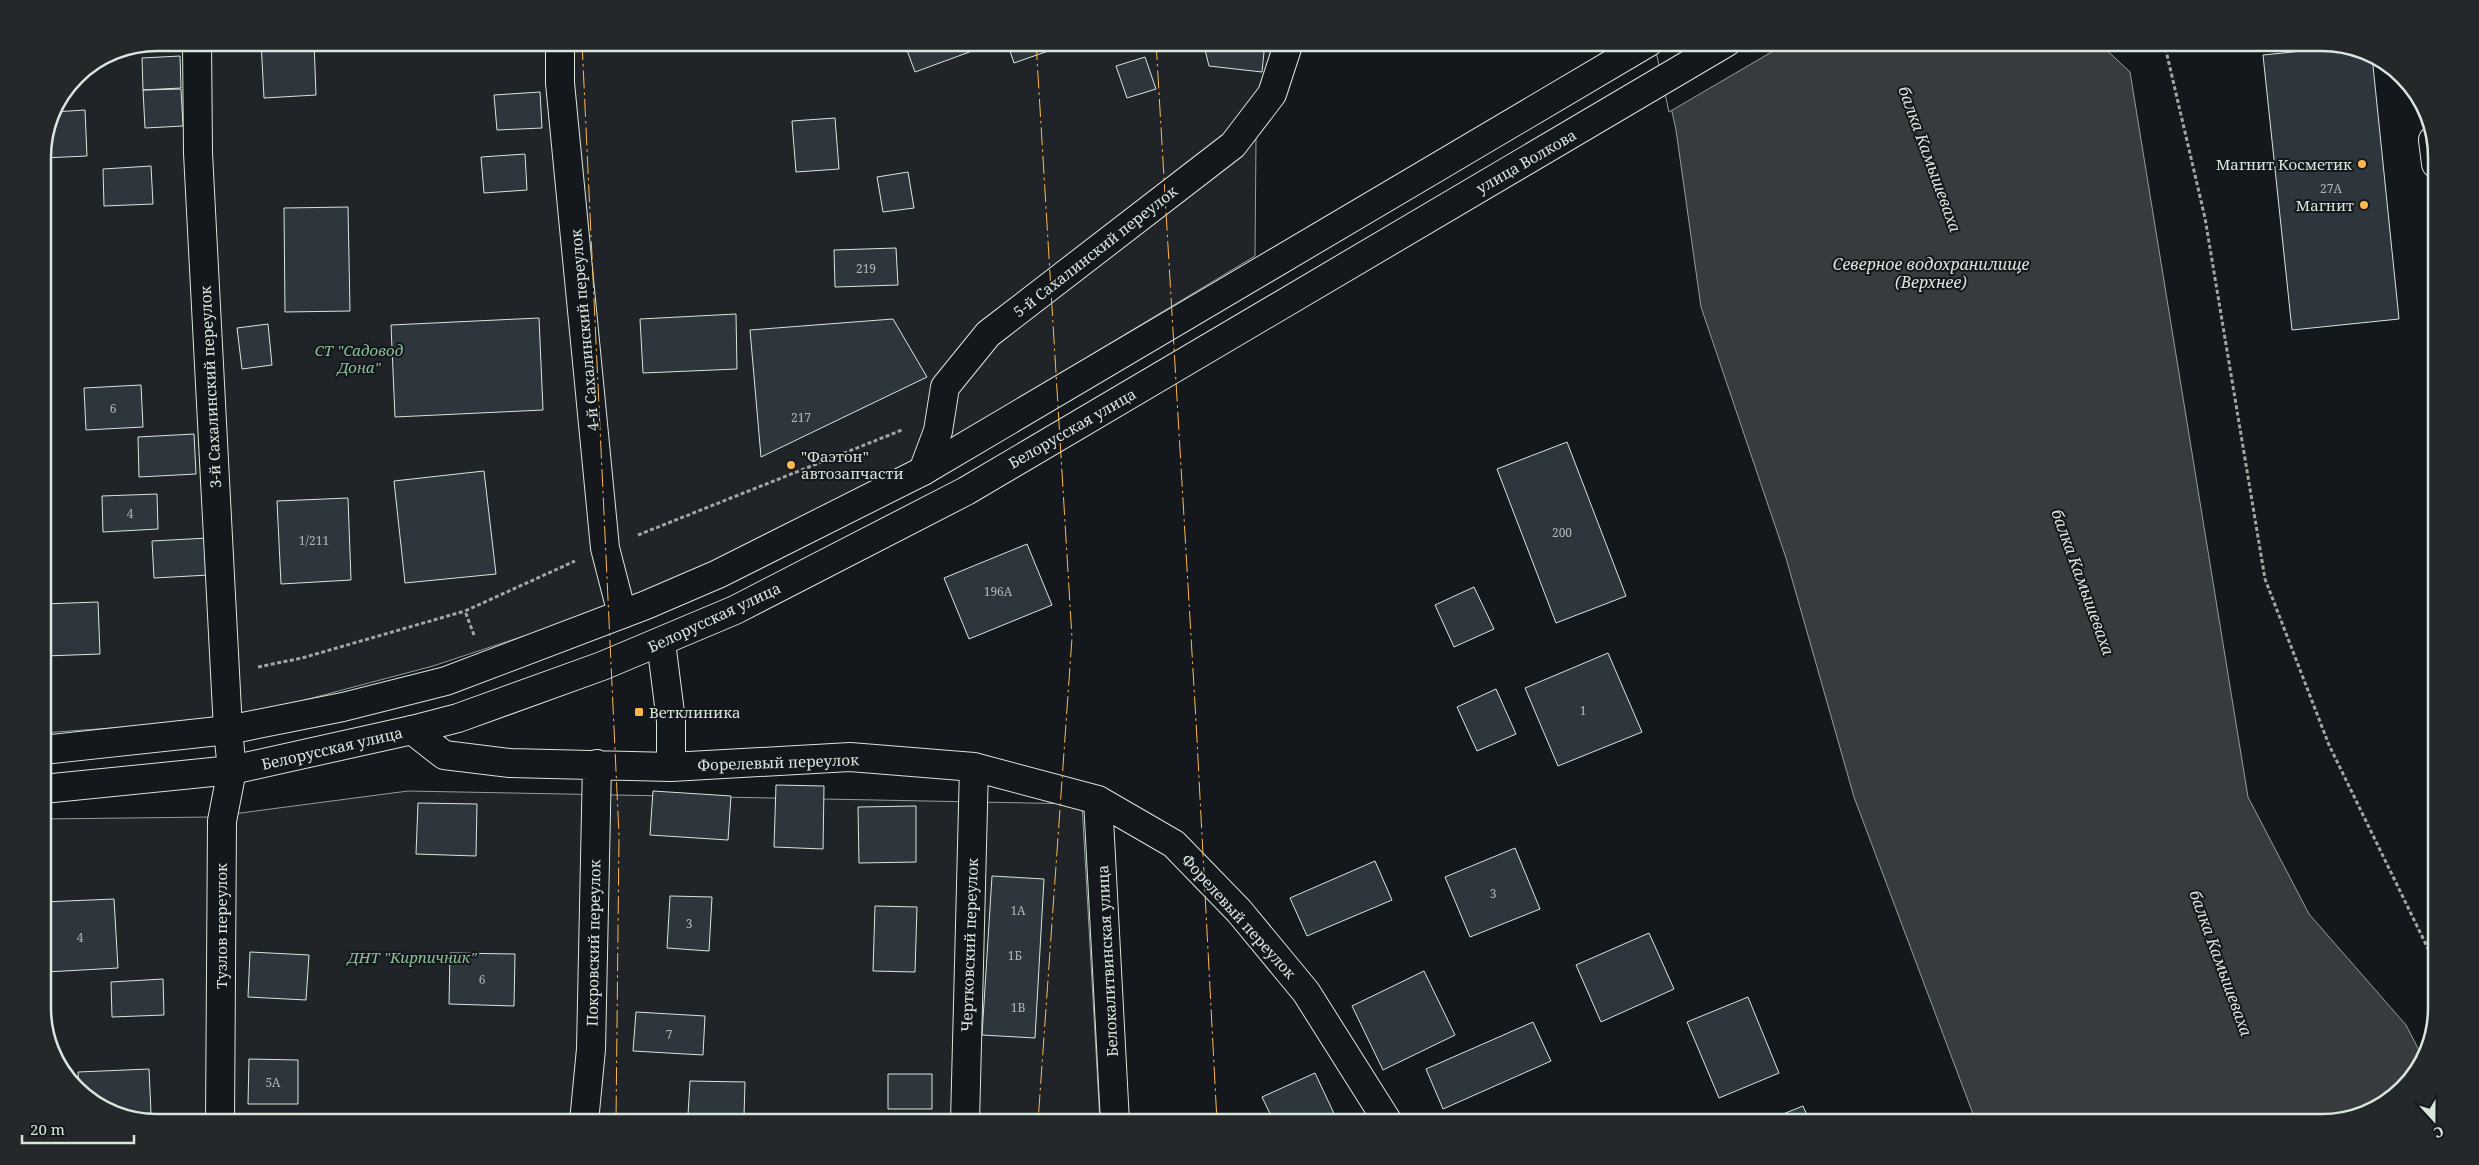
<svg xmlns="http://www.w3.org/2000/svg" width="2479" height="1165" font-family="'Noto Serif',serif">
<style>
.green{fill:#202428;stroke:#939e99}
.water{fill:#363b3e;stroke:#939e99}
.pier{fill:#14181c;stroke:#939e99}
.building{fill:#2c363c;stroke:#d8e6dc}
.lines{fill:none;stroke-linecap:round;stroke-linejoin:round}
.minor-casing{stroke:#d8e6dc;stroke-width:30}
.tertiary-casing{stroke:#d8e6dc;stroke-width:30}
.secondary-casing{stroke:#d8e6dc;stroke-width:30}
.path{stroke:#9da8a2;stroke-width:3;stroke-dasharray:4 2.5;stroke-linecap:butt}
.minor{stroke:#14181c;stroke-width:28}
.tertiary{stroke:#14181c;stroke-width:28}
.secondary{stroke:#14181c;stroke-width:28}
.power{stroke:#ffb74d;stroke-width:1;stroke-dasharray:18 4 2.5 4;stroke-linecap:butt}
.poi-dot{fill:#ffb74d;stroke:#14181c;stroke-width:2}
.labels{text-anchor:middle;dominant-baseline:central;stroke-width:4;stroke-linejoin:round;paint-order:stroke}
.number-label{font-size:12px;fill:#adbab4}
.street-label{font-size:15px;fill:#d8e6dc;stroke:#14181c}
.poi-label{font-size:15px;fill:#d8e6dc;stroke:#14181c;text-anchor:end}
.park-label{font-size:15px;font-style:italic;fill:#8ac095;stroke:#14181c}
.water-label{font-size:16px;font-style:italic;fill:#d8e6dc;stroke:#14181c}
.rim{fill:none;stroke:#d8e6dc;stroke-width:2.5}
</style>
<rect width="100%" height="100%" fill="#14181c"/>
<!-- green -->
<path class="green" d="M158,42L1272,43L1256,138L1255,256L872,487L651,594L433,666L233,719L43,733V150L54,107L76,76L114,51Z
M408,791L1082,804L1100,1122H158L113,1114L62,1072L43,1015V819L210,817Z"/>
<!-- water -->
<path class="water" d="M1657,43H2099L2130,72L2248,797L2309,914L2406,1025L2423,1058L2386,1103L2322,1122H1976L1854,797L1786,558L1701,307L1676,130Z"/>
<!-- pier -->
<path class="pier" d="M1654,42L1787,43L1669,112Z"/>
<!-- building -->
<path class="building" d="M261,42H314L316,95L264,98Z
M395,42H451V46L395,48Z
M904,42H982L983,47L915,72Z
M1007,42H1048L1051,50L1014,63Z
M1203,42H1265L1262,72L1209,66Z
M2342,47L2366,51L2372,56L2399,319L2292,330L2263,55Z
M180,56L181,88L143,90L142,58Z
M1145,57L1156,89L1127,98L1116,66Z
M181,89L183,126L145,128L143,90Z
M540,92L542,128L497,130L494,95Z
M85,110L87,156L43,158L53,112Z
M835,118L839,169L796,172L792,121Z
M525,154L527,190L484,193L481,157Z
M151,166L153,204L104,206L103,169Z
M908,172L914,208L883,212L877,177Z
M348,207L350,311L285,312L284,208Z
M896,248L898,285L835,287L834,250Z
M736,314L737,369L643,373L640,319Z
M539,318L543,410L395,417L391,325Z
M893,319L927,377L761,457L750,330Z
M268,324L272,365L242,369L237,328Z
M141,385L143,427L86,430L84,388Z
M194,434L196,474L139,477L138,437Z
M1567,442L1626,596L1556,623L1497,469Z
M484,471L496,574L405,583L394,481Z
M157,494L158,529L103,532L102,496Z
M348,498L351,580L281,584L277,501Z
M208,538L209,575L154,578L152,541Z
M1027,544L1052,605L969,639L944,578Z
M1474,587L1494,629L1454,647L1435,605Z
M98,602L100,654L45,656L43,604Z
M1608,653L1642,732L1558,766L1525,688Z
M1496,689L1516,734L1477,751L1457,707Z
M776,785L824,786L823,849L774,847Z
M653,791L731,796L728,840L650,835Z
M418,803L477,804L476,856L416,854Z
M916,806V862L859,863L858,807Z
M1515,848L1540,909L1470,937L1445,877Z
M1375,861L1392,900L1307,936L1290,898Z
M992,876L1044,879L1035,1038L982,1035Z
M670,896L712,897L709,951L667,948Z
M114,899L118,968L46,972L43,902Z
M875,906L917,907L915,972L873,971Z
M1649,933L1674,989L1601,1022L1576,965Z
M250,952L309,955L306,1000L248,997Z
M450,953L515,954L514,1006L449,1004Z
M1424,971L1455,1035L1383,1070L1352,1006Z
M163,979L164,1015L112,1017L111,982Z
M1748,997L1779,1073L1719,1098L1687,1022Z
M636,1012L705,1016L703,1055L633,1051Z
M1533,1022L1551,1061L1443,1109L1426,1069Z
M249,1059L298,1060V1104H248Z
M149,1069L151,1113L113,1114L79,1086L78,1072Z
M1315,1073L1338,1122H1274L1262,1097Z
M888,1074H932V1109H888Z
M690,1081L745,1082L744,1117L688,1115Z
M1803,1106L1810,1122H1763Z"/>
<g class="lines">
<defs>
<path id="minor" d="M197,42L198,153L228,730L232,770L222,821L220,1122
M560,42V83L605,548L622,614
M923,471L938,431L945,387L988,334L1233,145L1272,94L1289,42
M661,642L671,721V767
M412,730L444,755L510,763L671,767L850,757L974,767L1098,800L1174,844L1239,911L1306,992L1388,1122
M1098,800L1115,1122
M584,1122L591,1049L597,764
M965,1122L974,767"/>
<path id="tertiary" d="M2433,140L2436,164"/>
<path id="secondary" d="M43,750L228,730L343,707L446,681L646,605L718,574L923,471L1649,42
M43,789L232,770L412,730L458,718L602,666L735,610L966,491L1727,42"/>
</defs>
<!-- minor casing -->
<use href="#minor" class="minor-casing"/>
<!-- tertiary casing -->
<use href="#tertiary" class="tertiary-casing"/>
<!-- secondary casing -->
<use href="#secondary" class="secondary-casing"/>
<!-- path -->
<path class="path" d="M2164,42L2205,218L2265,579L2329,745L2436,965
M1758,51L1773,42
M638,535L902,430
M474,635L465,611L575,561
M258,667L302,658L465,611"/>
<!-- minor -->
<use href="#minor" class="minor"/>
<!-- tertiary -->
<use href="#tertiary" class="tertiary"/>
<!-- secondary -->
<use href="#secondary" class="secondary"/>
<!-- power -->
<path class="power" d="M582,42L619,835L616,1122
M1036,42L1072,638L1038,1122
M1156,42L1196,721L1217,1122"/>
</g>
<!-- markers -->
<g class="poi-dot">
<circle cx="2362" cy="164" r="5"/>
<circle cx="2364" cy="205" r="5"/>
<circle cx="791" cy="465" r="5"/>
<rect x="634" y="707" width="10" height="10" rx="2.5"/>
</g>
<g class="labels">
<!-- number labels -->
<g class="number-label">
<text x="2331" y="188">27А</text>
<text x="866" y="268">219</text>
<text x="113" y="408">6</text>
<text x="801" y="417">217</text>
<text x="130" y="513">4</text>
<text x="1562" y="532">200</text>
<text x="314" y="540">1/211</text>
<text x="998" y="591">196А</text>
<text x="1583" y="710">1</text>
<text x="1493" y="893">3</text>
<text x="1018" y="910">1А</text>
<text x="689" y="923">3</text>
<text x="80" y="937">4</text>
<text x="1015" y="955">1Б</text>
<text x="482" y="979">6</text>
<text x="1018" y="1007">1В</text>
<text x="669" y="1034">7</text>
<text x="273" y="1082">5А</text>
</g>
<!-- street labels -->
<g class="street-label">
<text transform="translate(1526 161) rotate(-30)">улица Волкова</text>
<text transform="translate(1095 251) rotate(-38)">5-й Сахалинский переулок</text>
<text transform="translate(584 330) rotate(-95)">4-й Сахалинский переулок</text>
<text transform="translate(210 387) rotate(-93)">3-й Сахалинский переулок</text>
<text transform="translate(1072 428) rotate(-30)">Белорусская улица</text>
<text transform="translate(714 617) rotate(-25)">Белорусская улица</text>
<text transform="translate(332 748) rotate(-13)">Белорусская улица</text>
<text transform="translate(778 762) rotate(-2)">Форелевый переулок</text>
<text transform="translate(1239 916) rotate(48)">Форелевый переулок</text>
<text transform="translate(221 926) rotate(-90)">Тузлов переулок</text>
<text transform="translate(593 943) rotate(-89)">Покровский переулок</text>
<text transform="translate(969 945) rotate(-88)">Чертковский переулок</text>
<text transform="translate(1107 961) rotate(-93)">Белокалитвинская улица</text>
</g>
<!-- poi labels -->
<g class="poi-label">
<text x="2352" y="164">Магнит Косметик</text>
<text x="2354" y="205">Магнит</text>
<text x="801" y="456" text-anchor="start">"Фаэтон"<tspan x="801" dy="17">автозапчасти</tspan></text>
<text x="649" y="712" text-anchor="start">Ветклиника</text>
</g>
<!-- park labels -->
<g class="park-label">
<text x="359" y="350">СТ "Садовод<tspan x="359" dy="17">Дона"</tspan></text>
<text x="412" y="957">ДНТ "Кирпичник"</text>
</g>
<!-- water labels -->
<g class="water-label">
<text transform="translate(1930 159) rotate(70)">балка Камышеваха</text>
<text x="1931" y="264">Северное водохранилище<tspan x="1931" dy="18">(Верхнее)</tspan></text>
<text transform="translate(2083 582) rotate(70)">балка Камышеваха</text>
<text transform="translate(2221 963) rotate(70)">балка Камышеваха</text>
</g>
</g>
<!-- crop -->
<path d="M0 0H2479V1165H0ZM157 51H2322A106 106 0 0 1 2428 157V1008A106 106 0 0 1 2322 1114H157A106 106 0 0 1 51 1008V157A106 106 0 0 1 157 51Z" fill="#24282b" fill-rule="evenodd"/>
<path class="rim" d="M157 51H2322A106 106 0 0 1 2428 157V1008A106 106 0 0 1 2322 1114H157A106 106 0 0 1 51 1008V157A106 106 0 0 1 157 51Z"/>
<!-- north arrow -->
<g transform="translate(2434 1120) rotate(159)" stroke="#14181c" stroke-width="4" paint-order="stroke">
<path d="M0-4L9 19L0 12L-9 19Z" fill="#d8e6dc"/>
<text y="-8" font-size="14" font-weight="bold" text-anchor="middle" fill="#d8e6dc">С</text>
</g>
<!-- scale -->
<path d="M22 1135v8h112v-8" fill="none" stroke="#d8e6dc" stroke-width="2.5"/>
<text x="30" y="1135" font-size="15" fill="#d8e6dc" stroke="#14181c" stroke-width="4" paint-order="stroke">20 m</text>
</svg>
